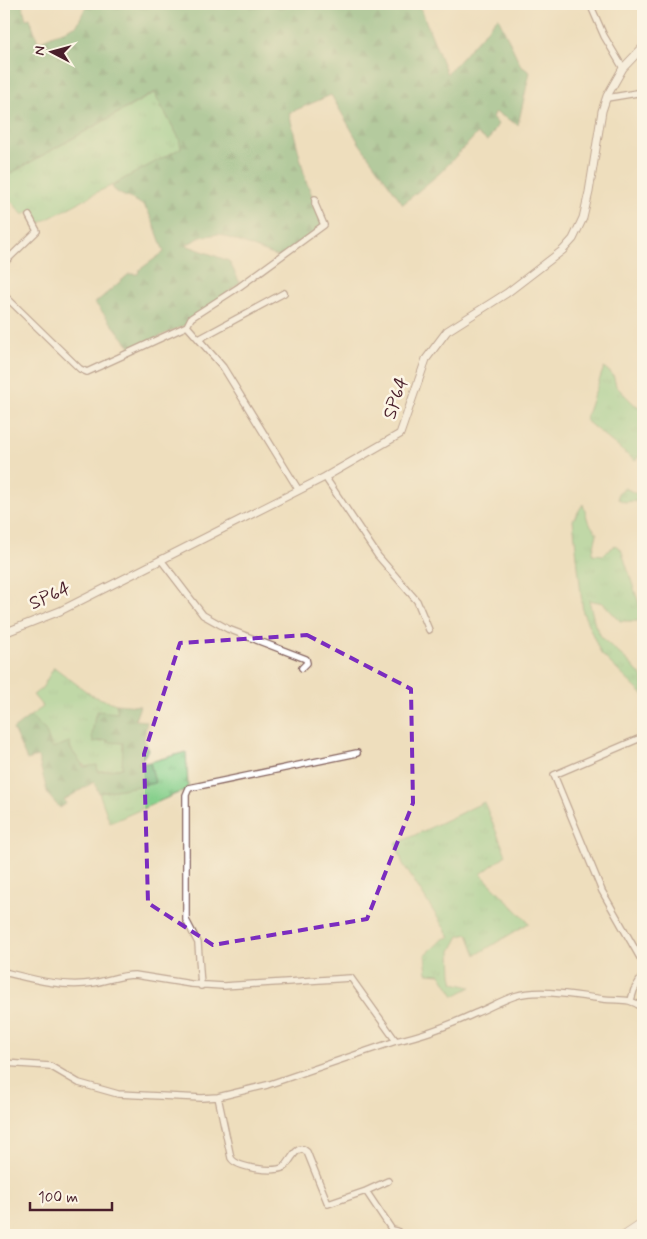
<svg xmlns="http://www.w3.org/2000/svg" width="647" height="1239" font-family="Mynerve,sans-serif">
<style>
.grass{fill:url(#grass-tufts);stroke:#68785c}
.forest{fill:url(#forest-firs);stroke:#5c6852}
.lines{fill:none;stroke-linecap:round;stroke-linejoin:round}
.minor-casing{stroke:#83625e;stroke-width:8}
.tertiary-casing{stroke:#83625e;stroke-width:9}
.secondary-casing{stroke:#83625e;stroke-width:9}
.minor{stroke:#fff;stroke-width:5.5}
.tertiary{stroke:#fff;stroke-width:7}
.secondary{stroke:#fff;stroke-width:8}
.marked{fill:none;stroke:#7b2cbf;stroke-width:4;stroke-dasharray:10 6;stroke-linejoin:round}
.labels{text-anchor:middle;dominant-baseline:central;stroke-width:5;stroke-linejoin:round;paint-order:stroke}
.street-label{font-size:19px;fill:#4a1f2b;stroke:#fcf5e5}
</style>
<defs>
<pattern id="grass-tufts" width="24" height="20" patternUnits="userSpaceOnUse" patternTransform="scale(1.25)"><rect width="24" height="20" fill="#87d08d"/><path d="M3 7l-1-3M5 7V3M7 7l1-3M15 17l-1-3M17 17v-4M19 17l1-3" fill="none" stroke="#76b27a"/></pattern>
<pattern id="forest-firs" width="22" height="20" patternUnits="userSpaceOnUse" patternTransform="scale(1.25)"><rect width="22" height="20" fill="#6db278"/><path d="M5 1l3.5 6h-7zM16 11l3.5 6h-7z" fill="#5c9063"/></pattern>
</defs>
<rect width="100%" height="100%" fill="#fcf5e5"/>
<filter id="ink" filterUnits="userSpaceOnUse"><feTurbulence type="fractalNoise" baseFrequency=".02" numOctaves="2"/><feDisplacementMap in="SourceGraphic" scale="10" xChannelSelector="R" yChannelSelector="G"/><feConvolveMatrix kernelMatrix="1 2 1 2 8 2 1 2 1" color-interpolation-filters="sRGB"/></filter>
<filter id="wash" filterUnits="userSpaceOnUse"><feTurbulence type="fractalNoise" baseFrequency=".0096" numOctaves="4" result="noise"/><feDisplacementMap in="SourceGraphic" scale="20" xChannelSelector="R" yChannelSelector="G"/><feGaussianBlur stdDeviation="1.12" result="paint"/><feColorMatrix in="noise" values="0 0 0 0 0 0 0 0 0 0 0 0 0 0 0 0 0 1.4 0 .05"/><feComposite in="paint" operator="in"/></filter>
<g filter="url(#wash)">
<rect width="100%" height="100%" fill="#eedebd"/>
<!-- grass -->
<path class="grass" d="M156,92L157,98L179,138L182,148L116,183C109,188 102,189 94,194C77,204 59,213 40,223L30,211L23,215L11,201L4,206V177Z
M604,367L613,375L616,386L634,404L643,409V452L635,461L585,420Z
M625,488L643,497V510L635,501L625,502L618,499V493Z
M583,504L588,521L597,534L592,554L603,555L615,545L621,549L643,616L641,621H620L603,603L589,600L595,625L602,638L630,663L643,678V695L601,654L583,613L573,520Z
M54,667L91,695L116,704L118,713H111L99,742L108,739L124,743L123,768C100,771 91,777 76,756C72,751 70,749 70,742L52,749L45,730L30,716L43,707L33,695L42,688Z
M186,752L188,786L185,790L110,823L99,793L154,783L150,762Z
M484,802L506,855L481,874L529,923L476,955L468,934L459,936L451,951L452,975L454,983L471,987L454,996L440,974L427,973L425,955L443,939L450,937L403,864L396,844Z"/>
<!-- forest -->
<path class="forest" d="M4,4H22L26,19L30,18L38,42L77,25L87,4H419L447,74L498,17L521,66L530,72L518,125L495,112L492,117L498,124L488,141L477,134L440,173L403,204L359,143L331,95L289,113L306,181L322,219L321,228L281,258L219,234L201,237L186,245L229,261L240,283L185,325L132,349L95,303L129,274H138L139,270L164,252C160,242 152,215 145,208C136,197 119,198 112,187L116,183L181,148L179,138L157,98L155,92L4,177Z
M116,704L140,706L135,720L147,721L144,740L149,750L138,764L150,762L155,783L99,793L94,782L64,800L66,804L60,808L48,795L38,757L27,760L13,729L30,716L45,730L52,748L70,742V748L84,767L97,765L98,772L122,768L123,743L107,742L108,740L93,742L92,735L95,715H97V711L118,713Z"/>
</g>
<g filter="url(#ink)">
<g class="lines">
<defs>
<path id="minor" d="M590,4L604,36L623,68
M607,98L643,92
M4,263L37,231L29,216
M4,295L80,369L87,372L187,326L223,367L298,489
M187,326L191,318L239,287L324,225L315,204V199
M199,339L284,293
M325,477L378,556L417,601L429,630
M161,560L203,615L228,629L306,659L307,663L302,668
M643,737L554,775L602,891L643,963
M4,972C32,979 63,988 93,983C107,981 120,975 135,975L191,984L223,986L351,978L396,1041
M201,986L198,943L186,920V795L189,788L357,753
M631,1000L634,990L643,975
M4,1063L50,1066L79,1083L118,1094L202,1098L218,1097L267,1085L396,1041C424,1035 450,1025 476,1013C489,1008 502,1000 515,996C540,988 577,996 603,999C620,1001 629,997 643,1008
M218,1097L231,1158C237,1168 274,1173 284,1167C291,1162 294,1148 303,1149L307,1152L328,1204L366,1191L388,1181
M366,1191L392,1230L397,1231"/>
<path id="tertiary" d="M4,633L60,611L325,477L400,434L426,359L447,331L507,293L563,250L573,239L583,218L589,192L602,111L607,96L623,68L643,47"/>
<path id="secondary" d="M625,1235L643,1223"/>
</defs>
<!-- minor casing -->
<use href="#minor" class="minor-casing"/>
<!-- tertiary casing -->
<use href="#tertiary" class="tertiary-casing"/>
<!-- secondary casing -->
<use href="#secondary" class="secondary-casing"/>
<!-- minor -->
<use href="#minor" class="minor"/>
<!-- tertiary -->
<use href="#tertiary" class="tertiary"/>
<!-- secondary -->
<use href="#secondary" class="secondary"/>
</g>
</g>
<!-- marked area -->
<path d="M0 0H647V1239H0ZM307,635L411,689L413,803L367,919L213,945L148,903L144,754L180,643Z" fill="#eedebd" fill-opacity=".55" fill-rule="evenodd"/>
<path class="marked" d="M307,635L411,689L413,803L367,919L213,945L148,903L144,754L180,643Z"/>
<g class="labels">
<!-- street labels -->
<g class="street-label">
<text transform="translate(396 398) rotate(-71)">SP64</text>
<text transform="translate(50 596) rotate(-24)">SP64</text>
</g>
</g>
<!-- margin -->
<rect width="647" height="1239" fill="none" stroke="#fcf5e5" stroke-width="20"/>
<!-- north arrow -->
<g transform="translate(52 52) rotate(276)" stroke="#fcf5e5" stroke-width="4" paint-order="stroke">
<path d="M0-4L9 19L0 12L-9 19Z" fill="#4a1f2b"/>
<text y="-8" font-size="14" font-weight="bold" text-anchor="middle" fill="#4a1f2b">N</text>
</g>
<!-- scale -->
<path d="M30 1202v8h82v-8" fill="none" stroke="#4a1f2b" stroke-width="2.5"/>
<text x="38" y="1202" font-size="15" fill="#4a1f2b" stroke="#fcf5e5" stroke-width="4" paint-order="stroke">100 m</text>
</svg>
